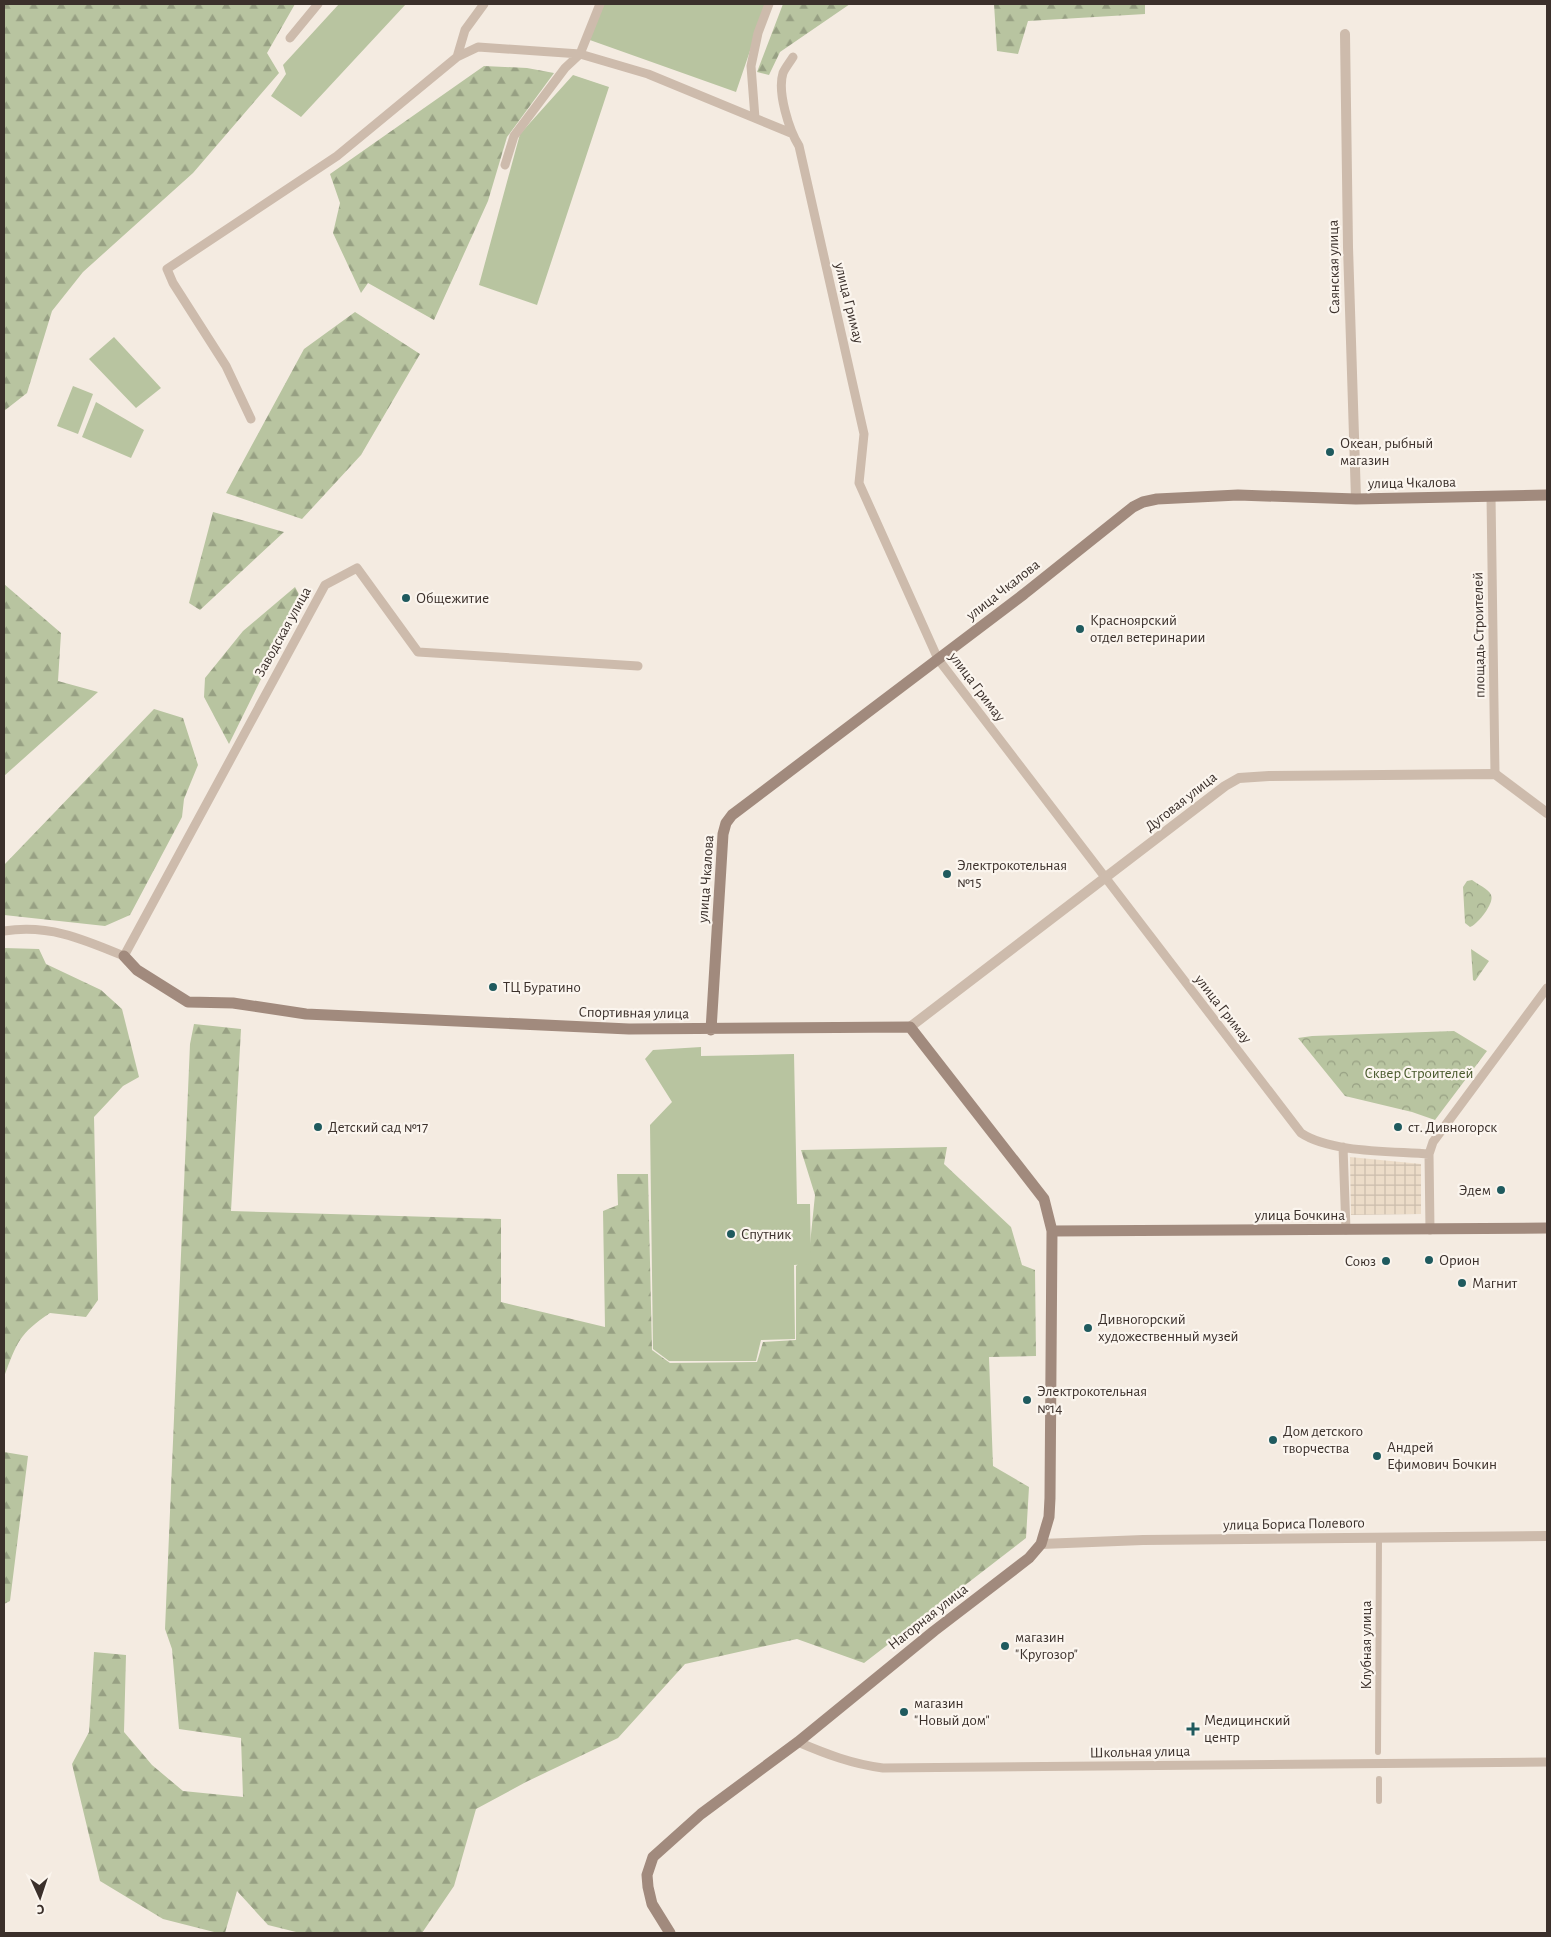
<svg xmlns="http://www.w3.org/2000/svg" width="1551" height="1937" font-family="'Alegreya Sans',sans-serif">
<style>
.forest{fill:url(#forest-firs)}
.park{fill:url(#park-crowns)}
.garden{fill:#b8c4a0}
.plaza{fill:url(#plaza-grid)}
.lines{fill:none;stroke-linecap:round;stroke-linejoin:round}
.pedestrian{stroke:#cdbbac;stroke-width:6}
.minor{stroke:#cdbbac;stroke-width:9}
.tertiary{stroke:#cdbbac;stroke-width:10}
.secondary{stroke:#a18a7d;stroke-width:11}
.poi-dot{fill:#1f5a5e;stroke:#fbf5ee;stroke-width:2}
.labels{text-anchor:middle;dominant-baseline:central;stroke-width:4.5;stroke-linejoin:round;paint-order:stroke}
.street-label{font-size:15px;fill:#3b302b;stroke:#fbf5ee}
.poi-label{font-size:15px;fill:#3b302b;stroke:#fbf5ee;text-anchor:start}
.park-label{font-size:15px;fill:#4a5a2e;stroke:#fbf5ee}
</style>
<defs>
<pattern id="forest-firs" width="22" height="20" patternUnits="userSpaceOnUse" patternTransform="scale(1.25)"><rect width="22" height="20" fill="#b8c4a0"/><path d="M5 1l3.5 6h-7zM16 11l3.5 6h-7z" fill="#97a083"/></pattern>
<pattern id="park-crowns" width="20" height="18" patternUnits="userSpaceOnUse" patternTransform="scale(1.25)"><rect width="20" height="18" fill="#b8c4a0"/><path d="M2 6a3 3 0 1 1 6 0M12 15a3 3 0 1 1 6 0" fill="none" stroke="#97a083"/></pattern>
<pattern id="plaza-grid" width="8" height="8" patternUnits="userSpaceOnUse" patternTransform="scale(1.25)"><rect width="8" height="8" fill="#ecdcc8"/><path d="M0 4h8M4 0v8" fill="none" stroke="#cbbdac"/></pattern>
</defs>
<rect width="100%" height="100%" fill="#f4ebe1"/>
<!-- forest -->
<path class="forest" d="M4,4H295L267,53L279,73L193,173L83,272L52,311L27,393L4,411Z
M783,4H850L780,52L769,75L757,72Z
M994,4H1145V14L1028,21L1018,54L997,51Z
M484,66L527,68L554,73L507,137L488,201L434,320L368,283L361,293L333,233L340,203L330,174Z
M355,312L420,354L361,455L302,519L226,493L304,349Z
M213,512L284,532L200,610L189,603Z
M4,584L61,633L58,681L98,692L4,776Z
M295,587L301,598L229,744L204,697L205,678L243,631Z
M154,709L183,718L198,765L184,799L182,817L130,915L105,926L4,915V865Z
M4,948L39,949L46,964L101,990L122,1009L139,1077L123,1086L94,1117L98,1300L86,1317L50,1313C19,1334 17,1342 4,1377Z
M194,1024L241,1029L231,1211L501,1219V1302L605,1327L603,1211L618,1205L617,1174H648L652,1350L670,1363L757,1362L763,1342L796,1340V1266L809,1254L815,1195L801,1150L947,1147L944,1164L1011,1227L1022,1265L1035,1270L1036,1356L989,1357L993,1466L1029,1487L1026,1538L864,1663L797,1639L685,1664L618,1738L526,1782L476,1809L454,1886L422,1933H300L268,1925L237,1891L225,1933H218L163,1919L100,1881L72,1764L89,1732L94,1652L126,1655L124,1732L152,1765L183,1791L243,1797L241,1738L179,1729L172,1649L165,1629L190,1044Z
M4,1452L28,1456L10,1601L4,1604Z"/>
<!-- park -->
<path class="park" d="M1472,880C1477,884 1489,889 1491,895C1495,903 1477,925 1470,927L1465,923L1463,887L1467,881Z
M1471,949L1489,961L1475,981L1473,980Z
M1454,1031L1487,1051L1435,1120L1412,1112L1345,1096L1298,1038L1312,1036Z"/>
<!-- garden -->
<path class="garden" d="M339,4H406L301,117L271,96L286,74L283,65Z
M604,4H766L736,92L587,39Z
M573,75L609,87L537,305L479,285L520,134Z
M114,337L161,388L136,408L89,359Z
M73,386L93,394L78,434L57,426Z
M96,402L144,430L131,458L82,437Z
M701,1047V1056L794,1054L797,1204H810L811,1264L794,1265L795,1339L761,1340L756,1361H669L653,1349L650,1125L672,1102L645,1059L653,1050Z"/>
<!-- plaza -->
<path class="plaza" d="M1350,1157L1421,1164V1214L1351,1215Z"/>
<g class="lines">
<!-- pedestrian -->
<path class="pedestrian" d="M1378,1752L1379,1537
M1379,1779V1801"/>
<!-- minor -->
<path class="minor" d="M290,38L318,4
M457,57L465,30L484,4
M793,57C790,62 785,68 783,73C777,92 789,130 799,146L864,434L859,483L938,659L1301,1133C1331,1153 1392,1151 1429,1154
M755,118L751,66L758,33L769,4
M505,165L514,136L565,68L580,54L600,4
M251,419L226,366L173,283L167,269L337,156L457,57L478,47L580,54L648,74L791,133
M1491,496L1495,774
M4,931C49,924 83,939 124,956L325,585L357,568L418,652L638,666
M1343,1147L1346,1230
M1430,1230L1429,1154L1433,1142L1547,988
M798,1742C826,1754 852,1764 883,1768L1547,1762"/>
<!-- tertiary -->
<path class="tertiary" d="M1345,34L1348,247L1356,499
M910,1027L1225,786L1239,778L1269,776L1495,774L1547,813
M1041,1544L1143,1540L1547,1536"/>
<!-- secondary -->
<path class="secondary" d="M124,956L137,970L188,1002L233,1003L306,1014L629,1029L910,1027L1044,1199L1052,1231L1050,1498L1049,1517L1041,1544L1029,1558L934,1631L798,1742L701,1814L653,1857L647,1875L648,1887L652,1904L670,1933
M711,1030L723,834L726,823L732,815L1024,594L1133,507L1143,502L1157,499L1238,495L1356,499L1547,495
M1052,1231L1547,1228"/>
</g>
<!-- markers -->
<g class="poi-dot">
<circle cx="1330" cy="452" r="5"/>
<circle cx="406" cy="598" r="5"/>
<circle cx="1080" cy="629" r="5"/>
<circle cx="947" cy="874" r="5"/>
<circle cx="493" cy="987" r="5"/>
<circle cx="318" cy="1127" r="5"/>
<circle cx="1398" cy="1127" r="5"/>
<circle cx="1501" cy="1190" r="5"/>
<circle cx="731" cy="1234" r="5"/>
<circle cx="1429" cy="1260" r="5"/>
<circle cx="1386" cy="1261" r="5"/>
<circle cx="1462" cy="1283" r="5"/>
<circle cx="1088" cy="1328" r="5"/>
<circle cx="1027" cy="1400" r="5"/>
<circle cx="1273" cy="1440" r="5"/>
<circle cx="1377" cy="1456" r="5"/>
<circle cx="1005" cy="1646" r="5"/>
<circle cx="904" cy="1712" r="5"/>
<path d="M1190.5 1721.5h5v5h5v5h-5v5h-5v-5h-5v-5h5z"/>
</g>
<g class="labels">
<!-- street labels -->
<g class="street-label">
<text transform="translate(1334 267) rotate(-91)">Саянская улица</text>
<text transform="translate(849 303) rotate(76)">улица Гримау</text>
<text transform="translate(1412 483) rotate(-1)">улица Чкалова</text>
<text transform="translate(1003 590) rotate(-38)">улица Чкалова</text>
<text transform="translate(283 632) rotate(-61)">Заводская улица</text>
<text transform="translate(1479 635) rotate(-91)">площадь Строителей</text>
<text transform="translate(977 687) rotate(53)">улица Гримау</text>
<text transform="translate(1181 802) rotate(-38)">Дуговая улица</text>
<text transform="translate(706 879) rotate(-86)">улица Чкалова</text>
<text transform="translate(1223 1009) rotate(52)">улица Гримау</text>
<text transform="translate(634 1013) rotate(1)">Спортивная улица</text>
<text x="1300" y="1215">улица Бочкина</text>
<text transform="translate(1294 1524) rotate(-1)">улица Бориса Полевого</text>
<text transform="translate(928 1617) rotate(-38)">Нагорная улица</text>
<text transform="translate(1366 1645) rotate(-90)">Клубная улица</text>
<text transform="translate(1140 1752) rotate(-1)">Школьная улица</text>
</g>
<!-- poi labels -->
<g class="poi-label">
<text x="1340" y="443">Океан, рыбный<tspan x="1340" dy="17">магазин</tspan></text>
<text x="416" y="598">Общежитие</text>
<text x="1090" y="620">Красноярский<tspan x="1090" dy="17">отдел ветеринарии</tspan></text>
<text x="957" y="865">Электрокотельная<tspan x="957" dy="17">№15</tspan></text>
<text x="503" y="987">ТЦ Буратино</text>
<text x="328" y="1127">Детский сад №17</text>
<text x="1408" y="1127">ст. Дивногорск</text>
<text x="1491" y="1190" text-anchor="end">Эдем</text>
<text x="741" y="1234">Спутник</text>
<text x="1439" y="1260">Орион</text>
<text x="1376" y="1261" text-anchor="end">Союз</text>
<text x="1472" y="1283">Магнит</text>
<text x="1098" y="1319">Дивногорский<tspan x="1098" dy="17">художественный музей</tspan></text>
<text x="1037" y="1391">Электрокотельная<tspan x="1037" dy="17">№14</tspan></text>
<text x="1283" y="1431">Дом детского<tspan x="1283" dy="17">творчества</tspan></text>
<text x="1387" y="1447">Андрей<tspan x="1387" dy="17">Ефимович Бочкин</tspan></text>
<text x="1015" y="1637">магазин<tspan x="1015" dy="17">"Кругозор"</tspan></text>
<text x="914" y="1703">магазин<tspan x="914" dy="17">"Новый дом"</tspan></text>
<text x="1204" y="1720">Медицинский<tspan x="1204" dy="17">центр</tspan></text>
</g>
<!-- park labels -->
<g class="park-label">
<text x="1419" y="1073">Сквер Строителей</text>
</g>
</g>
<!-- border -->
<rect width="1551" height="1937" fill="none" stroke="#3b302b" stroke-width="10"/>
<!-- north arrow -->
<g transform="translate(40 1897) rotate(177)" stroke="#fbf5ee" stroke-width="4" paint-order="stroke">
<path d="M0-4L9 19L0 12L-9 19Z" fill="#3b302b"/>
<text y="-8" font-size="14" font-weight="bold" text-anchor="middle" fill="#3b302b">С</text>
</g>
</svg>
